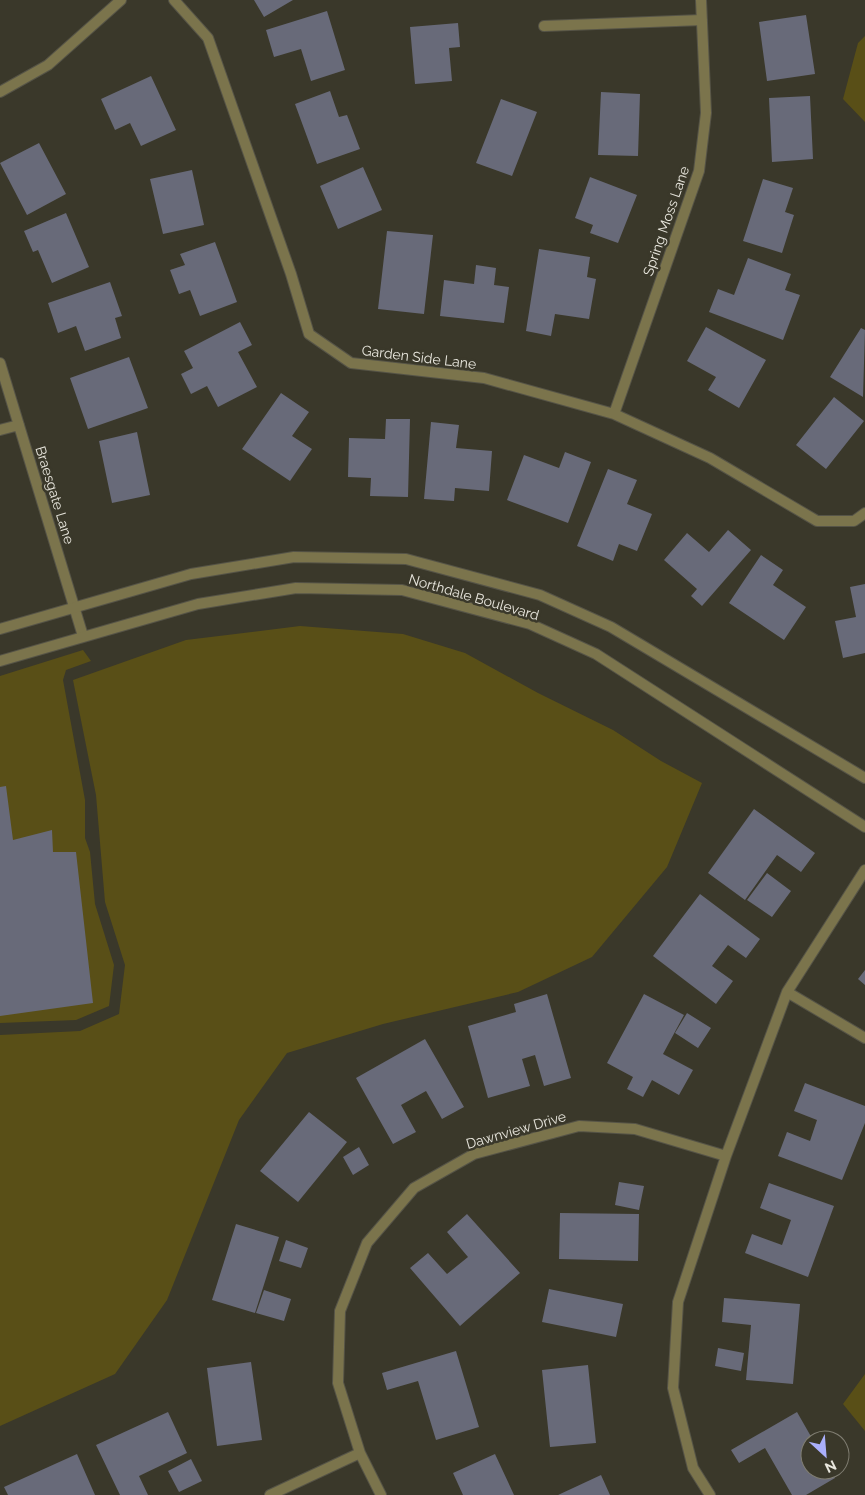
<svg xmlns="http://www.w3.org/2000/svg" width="865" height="1495" font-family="Raleway,sans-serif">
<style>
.green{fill:#594f17}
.building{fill:#686a79}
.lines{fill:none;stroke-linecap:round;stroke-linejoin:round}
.minor-casing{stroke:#565447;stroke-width:12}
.tertiary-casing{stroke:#565447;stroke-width:12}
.minor{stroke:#7b744c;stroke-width:10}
.tertiary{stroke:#7b744c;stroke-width:10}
.labels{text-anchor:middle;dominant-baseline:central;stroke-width:5;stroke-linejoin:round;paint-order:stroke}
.street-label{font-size:14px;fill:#e9e7de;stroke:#3a382a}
</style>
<rect width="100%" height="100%" fill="#3a382a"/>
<!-- green -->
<path class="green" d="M865,36V122L843,99L858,43Z
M300,626L403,634L465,653L538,693L613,730L661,761L702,783L667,867L592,957L518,992L383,1024L287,1053L239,1120L167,1300L115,1374L0,1426V1035L80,1031L119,1014L125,965L105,902L96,795L73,680L186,640Z
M83,650L91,661L66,670L63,680L85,800V838L90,852L95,904L114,965L109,1006L76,1020L0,1023V676Z
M865,1374V1431L843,1404Z"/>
<!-- building -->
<path class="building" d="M254,0H293L264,17Z
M327,11L345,70L311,81L301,49L274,57L266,30Z
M806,15L815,74L767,81L759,22Z
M458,23L460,47L449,48L452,81L415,84L410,27Z
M151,76L176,130L141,146L130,123L115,130L101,99Z
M330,91L339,117L347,115L360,149L317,164L295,104Z
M601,92L640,94L638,156L598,155Z
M810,96L813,159L772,162L769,98Z
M501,99L537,112L512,176L476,163Z
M39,143L66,194L27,215L0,163Z
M363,167L382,210L338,229L320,186Z
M192,170L204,225L163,234L150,179Z
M590,177L637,195L618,243L590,233L593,225L575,218Z
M763,179L793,188L785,212L794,215L782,253L743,241Z
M66,213L89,267L52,283L38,250L33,252L24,231Z
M387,231L433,235L424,314L378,309Z
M215,242L237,302L200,316L190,290L179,294L170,270L185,265L180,254Z
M539,249L590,257L587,277L596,279L589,319L555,314L551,336L526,331Z
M748,258L791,274L785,290L800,295L783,340L709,312L718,289L734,295Z
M476,265L496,268L494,285L509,287L504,323L440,316L444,280L474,284Z
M110,282L122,316L115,318L121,338L85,351L76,326L58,333L48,303Z
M240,322L252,345L238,352L257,387L218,407L207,386L191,394L181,374L193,368L184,351Z
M706,327L766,360L739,408L708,390L716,377L687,361Z
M861,328L865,330L863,397L830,377Z
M129,357L148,408L88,429L70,378Z
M281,393L309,412L292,436L312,449L290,481L242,449Z
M834,397L864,421L826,469L796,445Z
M386,419H410L408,497L370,496L371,478L348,477L349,438L385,439Z
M431,422L459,425L456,448L492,451L489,491L455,488L454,501L424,499Z
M137,432L150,495L112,503L99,441Z
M565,452L591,462L568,523L507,500L524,455L559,468Z
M608,469L637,480L627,504L652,514L637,551L619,544L613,561L577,546Z
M728,530L751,550L702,606L691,596L697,589L664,560L687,533L709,552Z
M761,555L783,570L773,585L806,607L784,640L729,603Z
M865,584V653L843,658L835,621L856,617L850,587Z
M6,786L13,840L52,830L53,852H76L93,1003L0,1016V787Z
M754,809L815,853L801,872L777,855L745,900L708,873Z
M767,873L791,891L772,917L747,900Z
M700,894L760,939L746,958L728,945L712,966L733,981L716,1004L653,956Z
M865,970V985L858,979Z
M547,994L571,1078L544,1086L535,1055L522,1059L530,1086L488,1098L468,1026L516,1012L514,1004Z
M644,994L684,1015L663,1054L693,1070L679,1095L652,1080L643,1097L627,1089L633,1077L607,1063Z
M687,1013L711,1028L698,1048L675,1033Z
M425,1039L464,1107L442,1119L426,1091L401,1105L416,1132L393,1144L356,1078Z
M805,1083L865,1106V1123L842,1180L778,1156L787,1132L810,1141L817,1120L794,1111Z
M309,1112L347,1142L298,1202L260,1171Z
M359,1147L369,1165L353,1175L343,1157Z
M619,1182L644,1186L639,1210L615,1205Z
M769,1183L834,1206L808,1277L745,1253L752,1234L782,1245L791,1220L760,1208Z
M560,1213L639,1214L638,1261L559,1259Z
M467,1214L520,1273L460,1326L410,1268L428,1253L447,1274L468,1257L447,1232Z
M236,1224L279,1237L255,1313L212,1300Z
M286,1240L308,1248L301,1268L279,1261Z
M549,1289L623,1304L616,1337L542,1322Z
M264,1290L291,1299L284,1321L256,1313Z
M724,1298L800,1304L793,1384L746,1380L751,1325L722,1322Z
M718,1348L744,1353L741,1371L715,1366Z
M456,1351L479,1427L436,1440L418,1381L387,1390L382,1373Z
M251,1362L262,1440L217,1446L207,1368Z
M588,1365L596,1443L550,1447L542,1370Z
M168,1412L187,1453L139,1476L148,1495H120L96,1445Z
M797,1412L813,1440H810V1470H831L835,1478L806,1495H792L765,1448L739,1463L731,1450Z
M77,1454L95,1495H8L4,1487Z
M495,1454L514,1495H463L453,1473Z
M191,1459L202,1481L179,1492L168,1471Z
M601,1475L610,1495H558Z"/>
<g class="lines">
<defs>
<path id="minor" d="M174,0L208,38L291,274L309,334L351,363L484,378L614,414L710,458L817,521H854L865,513
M544,26L702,20
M0,92L48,65L121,0
M0,363L83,636
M614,414L699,171L706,113L701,0
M0,430L19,425
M787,992L865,1038
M270,1495L360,1453
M381,1495L360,1453L338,1383L340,1311L367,1243L414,1188L474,1154L579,1126L635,1129L726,1156
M710,1495L693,1468L673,1388L678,1302L726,1156L787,992L865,870"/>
<path id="tertiary" d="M0,629L191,574L294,557L406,559L540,595L611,627L865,778
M0,661L198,604L296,588L402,590L530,624L596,654L865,827"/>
</defs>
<!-- minor casing -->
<use href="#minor" class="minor-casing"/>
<!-- tertiary casing -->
<use href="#tertiary" class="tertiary-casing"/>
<!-- minor -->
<use href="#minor" class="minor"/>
<!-- tertiary -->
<use href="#tertiary" class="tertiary"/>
</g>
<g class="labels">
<!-- street labels -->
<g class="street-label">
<text transform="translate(666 221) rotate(-71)">Spring Moss Lane</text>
<text transform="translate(419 357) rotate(7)">Garden Side Lane</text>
<text transform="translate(55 495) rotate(73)">Braesgate Lane</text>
<text transform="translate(474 597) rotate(16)">Northdale Boulevard</text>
<text transform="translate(516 1130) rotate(-16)">Dawnview Drive</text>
</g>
</g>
<!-- north arrow -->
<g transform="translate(825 1455) rotate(154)"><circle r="24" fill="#3a382a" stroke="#807e72"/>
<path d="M0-4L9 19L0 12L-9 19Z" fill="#aaaffb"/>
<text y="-8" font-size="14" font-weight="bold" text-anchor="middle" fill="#e9e7de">N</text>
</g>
</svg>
